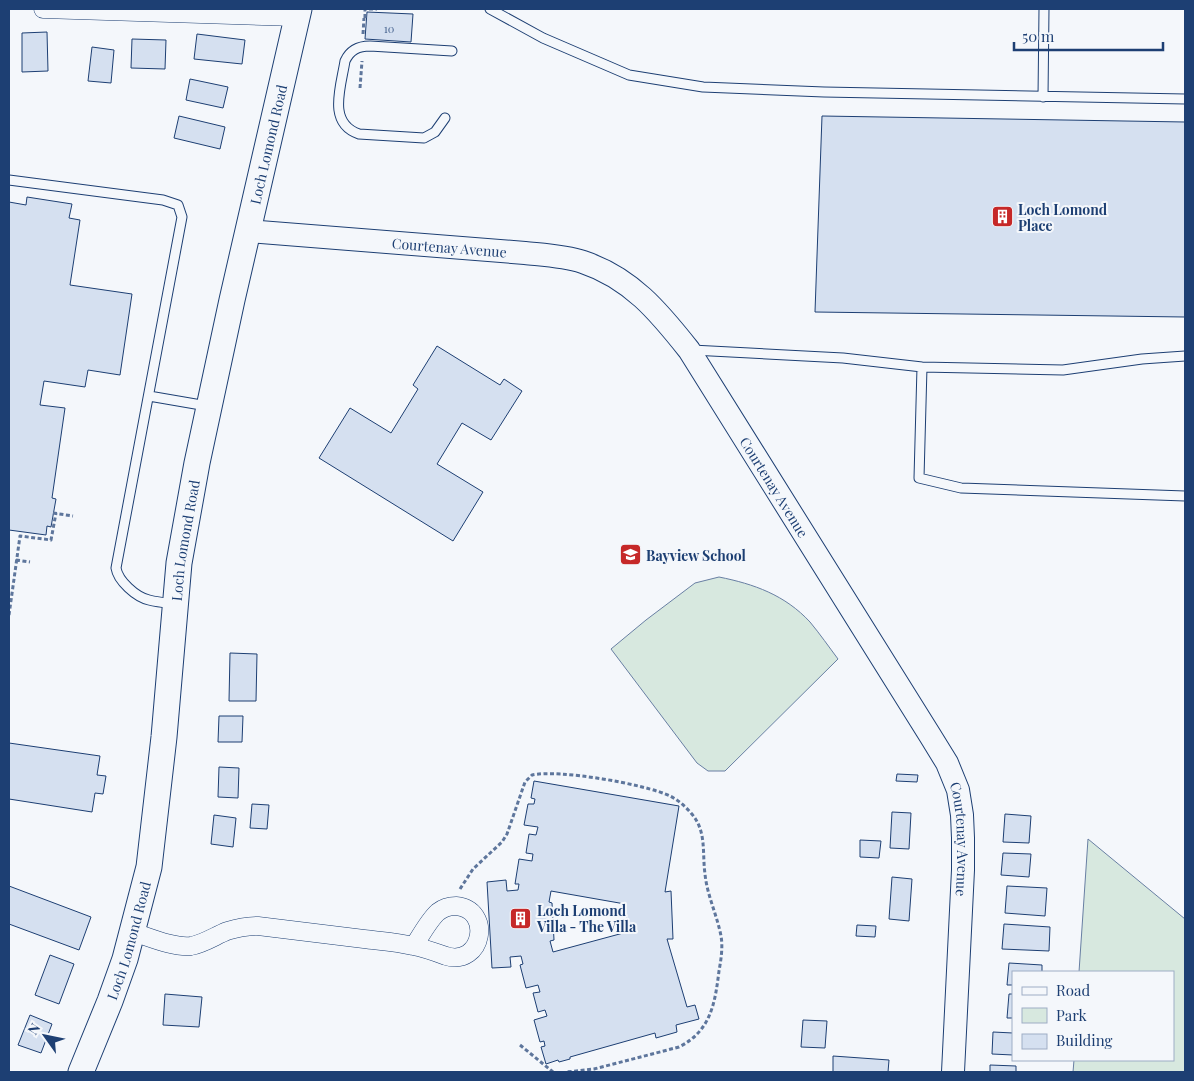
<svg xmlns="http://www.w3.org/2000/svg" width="1194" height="1081" font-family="'Playfair Display',serif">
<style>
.green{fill:#d7e8df;stroke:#687fa3}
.building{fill:#d5e0f0;stroke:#1d3f73;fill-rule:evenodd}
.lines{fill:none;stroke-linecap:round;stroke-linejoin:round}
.service-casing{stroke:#1d3f73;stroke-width:11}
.minor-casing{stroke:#1d3f73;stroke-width:19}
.tertiary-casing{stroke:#1d3f73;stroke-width:24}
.secondary-casing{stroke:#1d3f73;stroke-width:27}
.path{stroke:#5e769c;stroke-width:3;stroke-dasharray:4 2.5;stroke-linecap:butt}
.service{stroke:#f4f7fb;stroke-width:9}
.minor{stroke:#f4f7fb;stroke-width:18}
.tertiary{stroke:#f4f7fb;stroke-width:22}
.secondary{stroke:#f4f7fb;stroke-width:25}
.labels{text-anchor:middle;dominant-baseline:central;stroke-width:4;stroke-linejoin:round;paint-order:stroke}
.number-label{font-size:11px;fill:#4b6792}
.street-label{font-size:14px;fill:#1d3f73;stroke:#f4f7fb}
.poi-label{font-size:14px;font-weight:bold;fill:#1d3f73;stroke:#f4f7fb;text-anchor:start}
</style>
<rect width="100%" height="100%" fill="#f4f7fb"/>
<!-- green -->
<path class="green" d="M719,577C754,584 785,595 810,622C820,634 829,647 838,659L725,771H708L697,763L611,649L646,620L695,583Z
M1088,839L1185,919V1072H1073L1074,1060H1173V972H1079Z"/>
<!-- building -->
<path class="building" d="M367,12L413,14L411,42L365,39Z
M47,32L48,71L22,72V33Z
M197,34L245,40L242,64L194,59Z
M132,39L166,40L165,69L131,68Z
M92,47L114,50L111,83L88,81Z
M190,79L228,87L223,108L186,100Z
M179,116L225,127L220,149L174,138Z
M822,116L1185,122V317L815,312Z
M27,197L72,204L69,218L80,220L70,285L132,294L120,375L88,370L85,387L44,381L40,405L65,408L52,498L56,499L51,527L47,526L46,535L9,530V202L26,205Z
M437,346L500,385L504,379L522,391L491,440L462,423L437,464L483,492L453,541L319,458L350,408L391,433L418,389L413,385Z
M230,653L257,654L256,701H229Z
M219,716H243L242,742H218Z
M9,743L100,756L97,775L106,776L103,794L95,793L92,812L9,799Z
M219,767L239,768L238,798L218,797Z
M897,774L918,775L917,782L896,781Z
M534,781L679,806L665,892L671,891L673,939H667L687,1007L695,1005L699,1019L676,1025L677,1032L656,1038L655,1033L570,1057V1059L559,1062L558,1060L546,1064L541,1047L545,1046L544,1041L540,1042L534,1020L547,1016L545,1010L538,1012L533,993L540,992L538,985L526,988L520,965L523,964L521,956L510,957L511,967L492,968L487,882L506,880L507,891L518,890L519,884H515L519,859L532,861L533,854L526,853L529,834L536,835L538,827L524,825L528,804H534L535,799L531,798ZM551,891L625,904L627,932L553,952L550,941L554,940L552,903L549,902Z
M252,804L269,805L267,829L250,828Z
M892,812L911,813L909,849L890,848Z
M1005,814L1031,816L1029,843L1003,842Z
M214,815L236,818L233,847L211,844Z
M860,840L881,841L879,858L860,857Z
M1003,853L1031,854L1029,877L1001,875Z
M892,877L912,879L909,921L889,919Z
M9,886L91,917L79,950L9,924Z
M1007,886L1047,888L1045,916L1005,913Z
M1004,924L1050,927L1049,951L1002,949Z
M857,925L876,926L875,937L856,936Z
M50,955L74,964L59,1004L35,995Z
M1009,963L1042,965V972H1013V985H1007Z
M165,994L202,997L199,1027L163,1025Z
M1009,994H1013V1018H1007Z
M30,1015L52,1024L41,1053L18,1045Z
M803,1020L827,1021L825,1048L801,1047Z
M993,1032L1013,1033V1055L992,1054Z
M833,1056L889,1060L888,1072H833Z
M990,1065L1016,1066V1072H990Z"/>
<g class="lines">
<defs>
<path id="service" d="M490,9L543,38L629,75L703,87L824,92L1185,99
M1043,97L1044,9
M445,118L435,132L424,138L359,134C327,123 341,87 345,61C350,50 358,46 370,46L452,51
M9,180L163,200L178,205L182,217L116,568C118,581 136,597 149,600C157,602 166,603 174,604
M692,350L843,358L922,367L1063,370L1142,359L1185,356
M922,367L919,478L961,488L1185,496
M149,396L207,406"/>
<path id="minor" d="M43,9L297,17
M133,932C149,937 174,948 191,946C203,944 215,936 227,931C237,928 247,926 258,926C293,930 329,935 364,939C380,941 397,942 413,946C424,948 435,952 446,956C483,967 493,909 456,906C450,906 443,908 438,912C429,920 421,935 414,946"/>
<g id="tertiary">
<path id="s1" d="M248,231L525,253C544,255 565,256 583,262C631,278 659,312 689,350L931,737L947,763L958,790L962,815L963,838V870L953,1072"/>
</g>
<g id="secondary">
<path id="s2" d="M81,1072L110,1001L125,959L149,867L164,737L179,563L197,463L232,300L299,9"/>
</g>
</defs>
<!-- service casing -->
<use href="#service" class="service-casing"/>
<!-- minor casing -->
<use href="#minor" class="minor-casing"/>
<!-- tertiary casing -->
<use href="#tertiary" class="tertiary-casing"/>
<!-- secondary casing -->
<use href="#secondary" class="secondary-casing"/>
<!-- path -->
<path class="path" d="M365,18V9H377
M363,34L364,18
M360,88L362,61
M53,513L73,516
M16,560L30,562
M9,615L20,536L51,540L56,513
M460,889L473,869L502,842L507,834L525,782L532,775C558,769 645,784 670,796C678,800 685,806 691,813C707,831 702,852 705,874C707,895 717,915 721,936C723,947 721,960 719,971C715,1003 711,1031 679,1047L594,1069L566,1072
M520,1045L553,1072"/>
<!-- service -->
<use href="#service" class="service"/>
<!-- minor -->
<use href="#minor" class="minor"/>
<!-- tertiary -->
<use href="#tertiary" class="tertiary"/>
<!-- secondary -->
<use href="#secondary" class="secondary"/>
</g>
<!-- icons -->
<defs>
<symbol id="building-square" viewBox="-11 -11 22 22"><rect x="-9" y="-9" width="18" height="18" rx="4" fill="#c62828" stroke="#f4f7fb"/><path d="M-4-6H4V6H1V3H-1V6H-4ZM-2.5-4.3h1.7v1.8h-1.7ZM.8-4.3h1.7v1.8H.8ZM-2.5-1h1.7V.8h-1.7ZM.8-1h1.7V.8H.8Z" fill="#fff"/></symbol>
<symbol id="school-square" viewBox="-11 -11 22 22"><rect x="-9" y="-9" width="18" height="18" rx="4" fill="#c62828" stroke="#f4f7fb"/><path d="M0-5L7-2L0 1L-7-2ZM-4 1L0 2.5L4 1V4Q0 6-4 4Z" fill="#fff"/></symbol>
</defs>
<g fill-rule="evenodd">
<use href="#building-square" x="990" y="204" width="25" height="25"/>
<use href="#school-square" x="618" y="542" width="25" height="25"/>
<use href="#building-square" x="508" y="906" width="25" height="25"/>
</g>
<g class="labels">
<!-- number labels -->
<g class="number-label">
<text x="389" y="28">10</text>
</g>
<!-- street labels -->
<g class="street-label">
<text stroke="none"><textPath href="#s2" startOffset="950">Loch Lomond Road</textPath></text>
<text stroke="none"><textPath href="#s1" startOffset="202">Courtenay Avenue</textPath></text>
<text stroke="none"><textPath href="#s1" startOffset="638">Courtenay Avenue</textPath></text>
<text stroke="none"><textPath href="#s2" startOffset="545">Loch Lomond Road</textPath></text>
<text stroke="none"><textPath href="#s1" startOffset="1042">Courtenay Avenue</textPath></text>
<text stroke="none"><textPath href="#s2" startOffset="140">Loch Lomond Road</textPath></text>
</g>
<!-- poi labels -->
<g class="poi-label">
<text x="1018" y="209">Loch Lomond<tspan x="1018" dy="16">Place</tspan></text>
<text x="646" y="555">Bayview School</text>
<text x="537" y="910">Loch Lomond<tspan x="537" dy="16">Villa - The Villa</tspan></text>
</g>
</g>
<!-- border -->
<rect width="1194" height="1081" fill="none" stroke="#1d3f73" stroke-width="20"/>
<!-- legend -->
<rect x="1012" y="971" width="162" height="90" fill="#f4f7fb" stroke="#9eadc5"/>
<rect x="1022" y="987" width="25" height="8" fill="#f4f7fb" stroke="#9eadc5"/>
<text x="1056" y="996" font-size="15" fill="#1d3f73">Road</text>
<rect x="1022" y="1008" width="25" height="15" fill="#d7e8df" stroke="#9eadc5"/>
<text x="1056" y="1021" font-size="15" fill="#1d3f73">Park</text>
<rect x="1022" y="1034" width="25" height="15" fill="#d5e0f0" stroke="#9eadc5"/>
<text x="1056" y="1046" font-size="15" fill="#1d3f73">Building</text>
<!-- north arrow -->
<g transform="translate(45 1036) rotate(303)" stroke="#f4f7fb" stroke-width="4" paint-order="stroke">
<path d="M0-4L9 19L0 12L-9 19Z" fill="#1d3f73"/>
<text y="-8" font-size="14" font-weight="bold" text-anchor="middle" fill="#1d3f73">N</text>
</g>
<!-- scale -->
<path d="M1014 42v8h149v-8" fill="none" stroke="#1d3f73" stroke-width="2.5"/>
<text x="1022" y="42" font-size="15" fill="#1d3f73" stroke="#f4f7fb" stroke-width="4" paint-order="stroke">50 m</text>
</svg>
